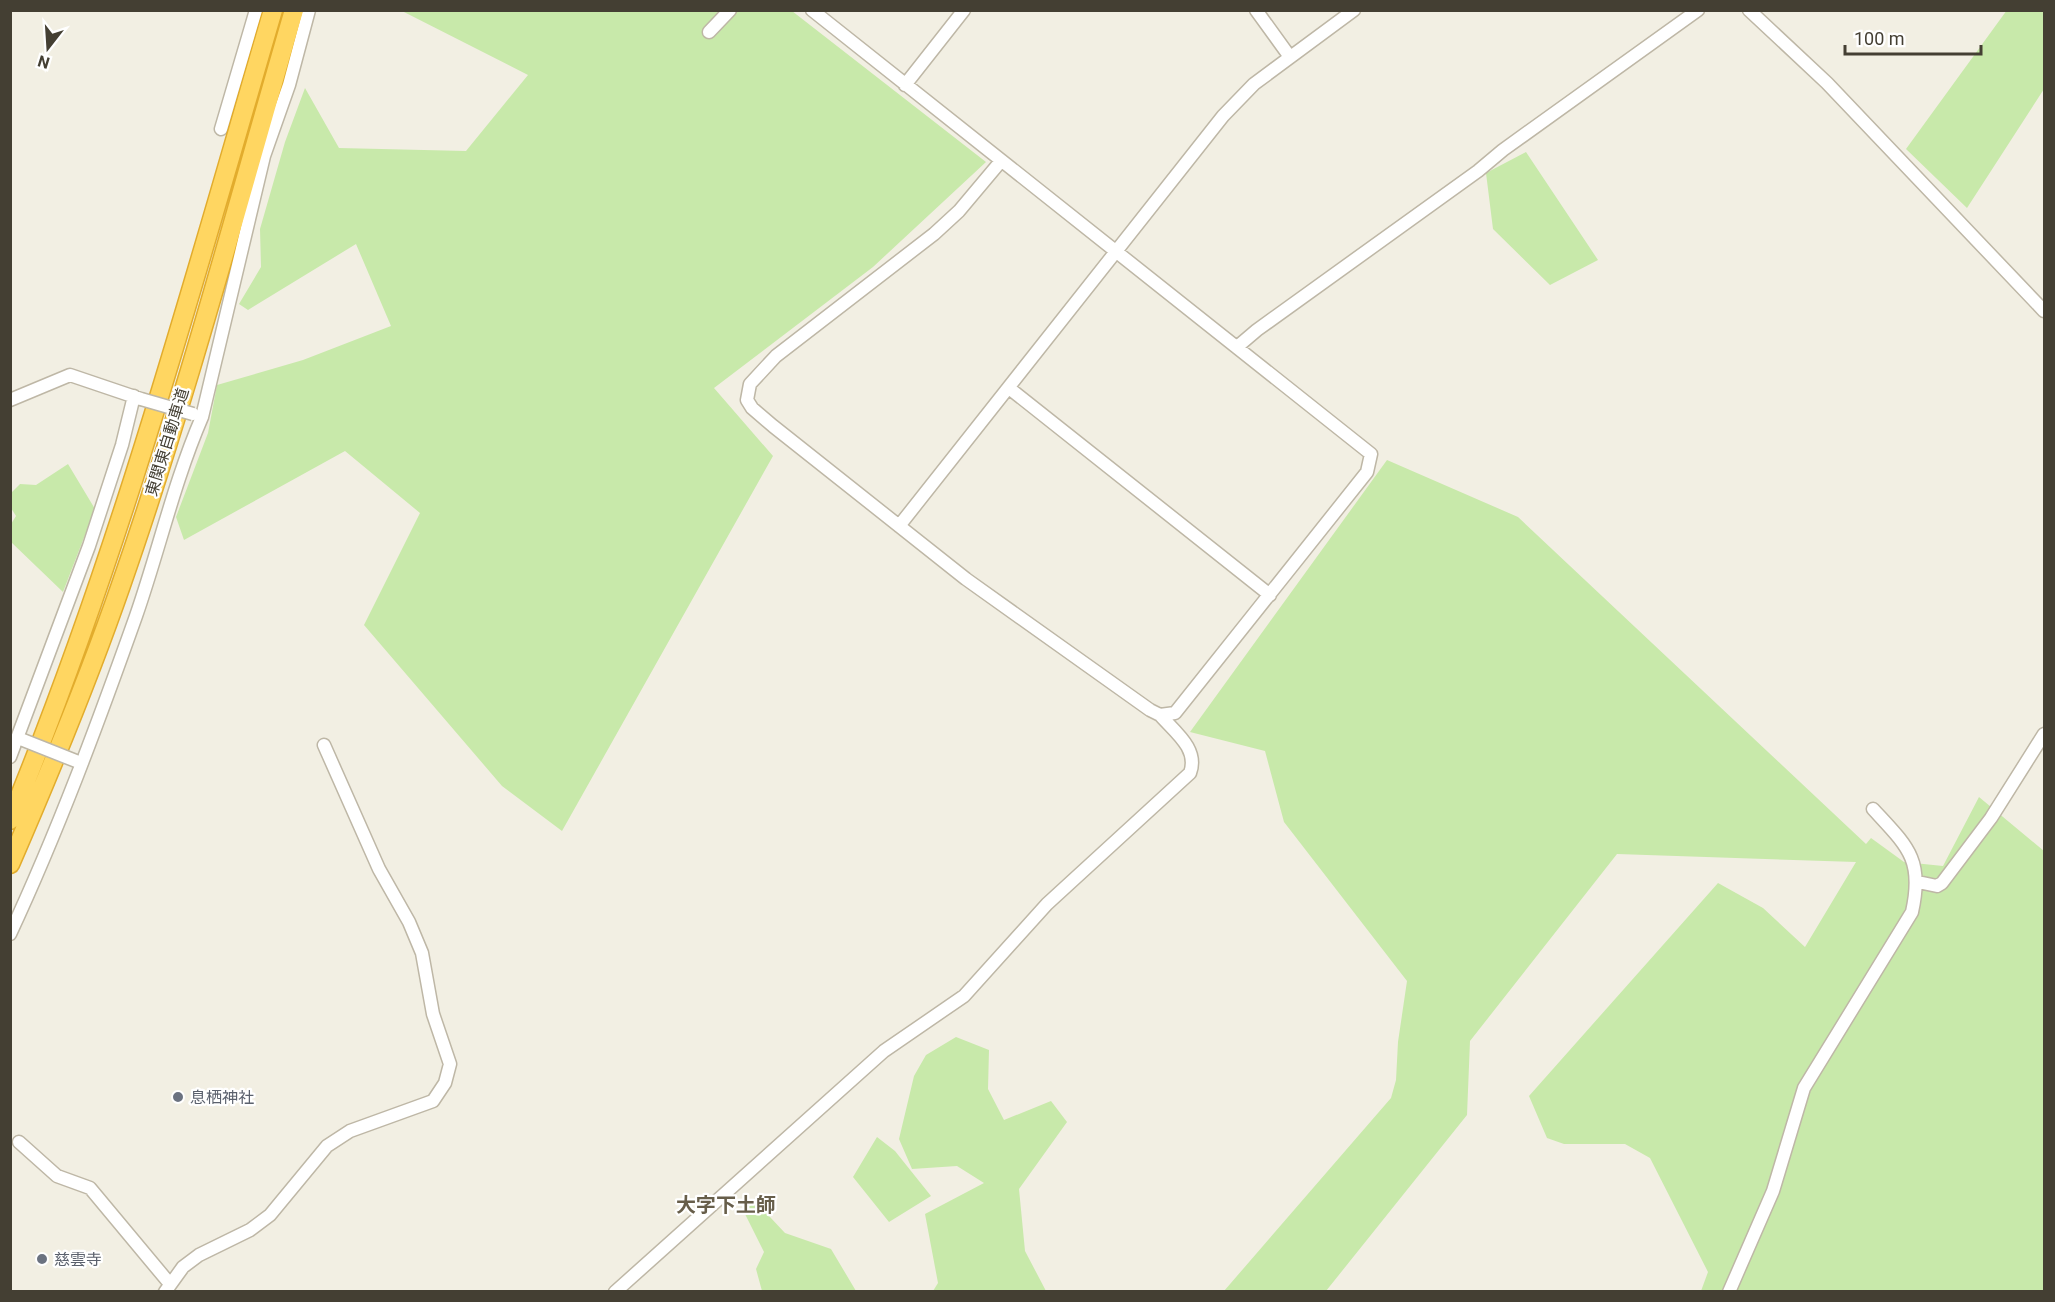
<svg xmlns="http://www.w3.org/2000/svg" width="2055" height="1302" font-family="Roboto,'Noto Sans JP',sans-serif">
<style>
.green{fill:#c8e9aa}
.lines{fill:none;stroke-linecap:round;stroke-linejoin:round}
.minor-casing{stroke:#beb7a6;stroke-width:15}
.highway-casing{stroke:#e2ac2d;stroke-width:21}
.minor{stroke:#fff;stroke-width:12}
.highway{stroke:#ffd661;stroke-width:18}
.minor-bridge-casing{stroke:#beb7a6;stroke-width:15;stroke-linecap:butt}
.minor-bridge{stroke:#fff;stroke-width:12}
.worship-dot{fill:#6b7280;stroke:#fff;stroke-width:2}
.labels{text-anchor:middle;dominant-baseline:central;stroke-width:4.5;stroke-linejoin:round;paint-order:stroke}
.street-label{font-size:16px;fill:#443f33;stroke:#fff}
.worship-label{font-size:16px;fill:#5b616d;stroke:#fff;text-anchor:start}
.quarter-label{font-size:20px;font-weight:bold;fill:#675e4a;stroke:#fff}
</style>
<rect width="100%" height="100%" fill="#f2efe3"/>
<!-- green -->
<path class="green" d="M2007,10L2044,11V89L1967,208L1906,149Z
M402,11H792L986,162L873,267L714,388L773,456L562,831L502,786L364,625L420,513L345,451L184,540L176,517L208,433L217,385L303,360L391,326L356,244L248,310L239,304L261,267L260,229L285,142L305,88L339,148L466,151L528,75Z
M1526,152L1598,260L1550,285L1493,229L1486,173Z
M1387,460L1518,517L1866,844L1871,838L1904,862L1943,866L1979,797L2044,851V1291H1701L1708,1272L1650,1158L1625,1144H1564L1547,1138L1529,1096L1718,883L1763,908L1805,947L1856,862L1617,854L1470,1041L1467,1115L1326,1291H1224L1391,1098L1396,1080L1398,1042L1407,981L1284,822L1265,751L1190,732Z
M68,464L95,509L63,592L11,542V524L16,516L11,508L10,494L20,484L36,485Z
M956,1037L989,1050L988,1089L1004,1120L1051,1101L1067,1122L1019,1189L1025,1251L1046,1291H933L938,1283L925,1214L984,1183L957,1166L912,1169L899,1139L914,1076L926,1055Z
M877,1137L895,1151L931,1196L889,1222L853,1177Z
M756,1202L785,1233L831,1249L856,1291H762L756,1269L764,1252L743,1210Z"/>
<g class="lines">
<defs>
<path id="minor" d="M812,10L1371,454L1367,472L1175,713L1160,715L1150,710L966,579L773,426L752,408L747,400L750,384L776,356L934,234L959,211L1001,161
M1256,10L1290,57
M1749,10L1827,83L2044,311
M709,32L730,10
M905,85L964,10
M221,129L256,10
M1237,347L1257,330L1478,171L1503,150L1698,10
M1009,388L1270,595
M10,400L70,375L141,399
M899,526L1223,116L1254,84L1354,10
M10,757L89,546L122,445L134,396
M1918,882L1937,886L1942,883L1991,818L2044,734
M10,934C58,831 98,723 136,616C159,550 174,482 202,417L264,156L289,85L309,10
M19,1142L57,1176L90,1188L170,1284
M165,1292L183,1267L199,1255L250,1230L270,1215L327,1146L350,1131L433,1101L445,1083L450,1064L433,1014L422,953L409,922L379,869L324,745
M615,1292L884,1051L964,996L1047,904L1190,773C1199,749 1175,732 1160,715
M1729,1292L1773,1191L1804,1088L1912,912C1924,859 1907,846 1873,809"/>
<path id="highway" d="M10,820C119,557 193,283 273,10
M10,864C50,772 88,680 121,585C187,396 238,202 294,10"/>
</defs>
<!-- minor casing -->
<use href="#minor" class="minor-casing"/>
<!-- highway casing -->
<use href="#highway" class="highway-casing"/>
<!-- minor -->
<use href="#minor" class="minor"/>
<!-- highway -->
<use href="#highway" class="highway"/>
<defs>
<path id="minor-bridge" d="M141,399L193,414
M23,740L76,761"/>
</defs>
<!-- minor-bridge casing -->
<use href="#minor-bridge" class="minor-bridge-casing"/>
<!-- minor-bridge -->
<use href="#minor-bridge" class="minor-bridge"/>
</g>
<!-- markers -->
<g class="worship-dot">
<circle cx="178" cy="1097" r="6"/>
<circle cx="42" cy="1259" r="6"/>
</g>
<g class="labels">
<!-- street labels -->
<g class="street-label">
<text transform="translate(167 442) rotate(-73)">東関東自動車道</text>
</g>
<!-- worship labels -->
<g class="worship-label">
<text x="190" y="1097">息栖神社</text>
<text x="54" y="1259">慈雲寺</text>
</g>
<!-- quarter labels -->
<g class="quarter-label">
<text x="726" y="1205">大字下土師</text>
</g>
</g>
<!-- border -->
<rect width="2055" height="1302" fill="none" stroke="#443f33" stroke-width="24"/>
<!-- north arrow -->
<g transform="translate(48 48) rotate(197)" stroke="#ffffff" stroke-width="4.5" paint-order="stroke">
<path d="M0-4.5L10 22L0 15L-10 22Z" fill="#443f33"/>
<text y="-9" font-size="16" font-weight="bold" text-anchor="middle" fill="#443f33">N</text>
</g>
<!-- scale -->
<path d="M1845 45v9h136v-9" fill="none" stroke="#443f33" stroke-width="3"/>
<text x="1854" y="45" font-size="18" fill="#443f33" stroke="#ffffff" stroke-width="4.5" paint-order="stroke">100 m</text>
</svg>
